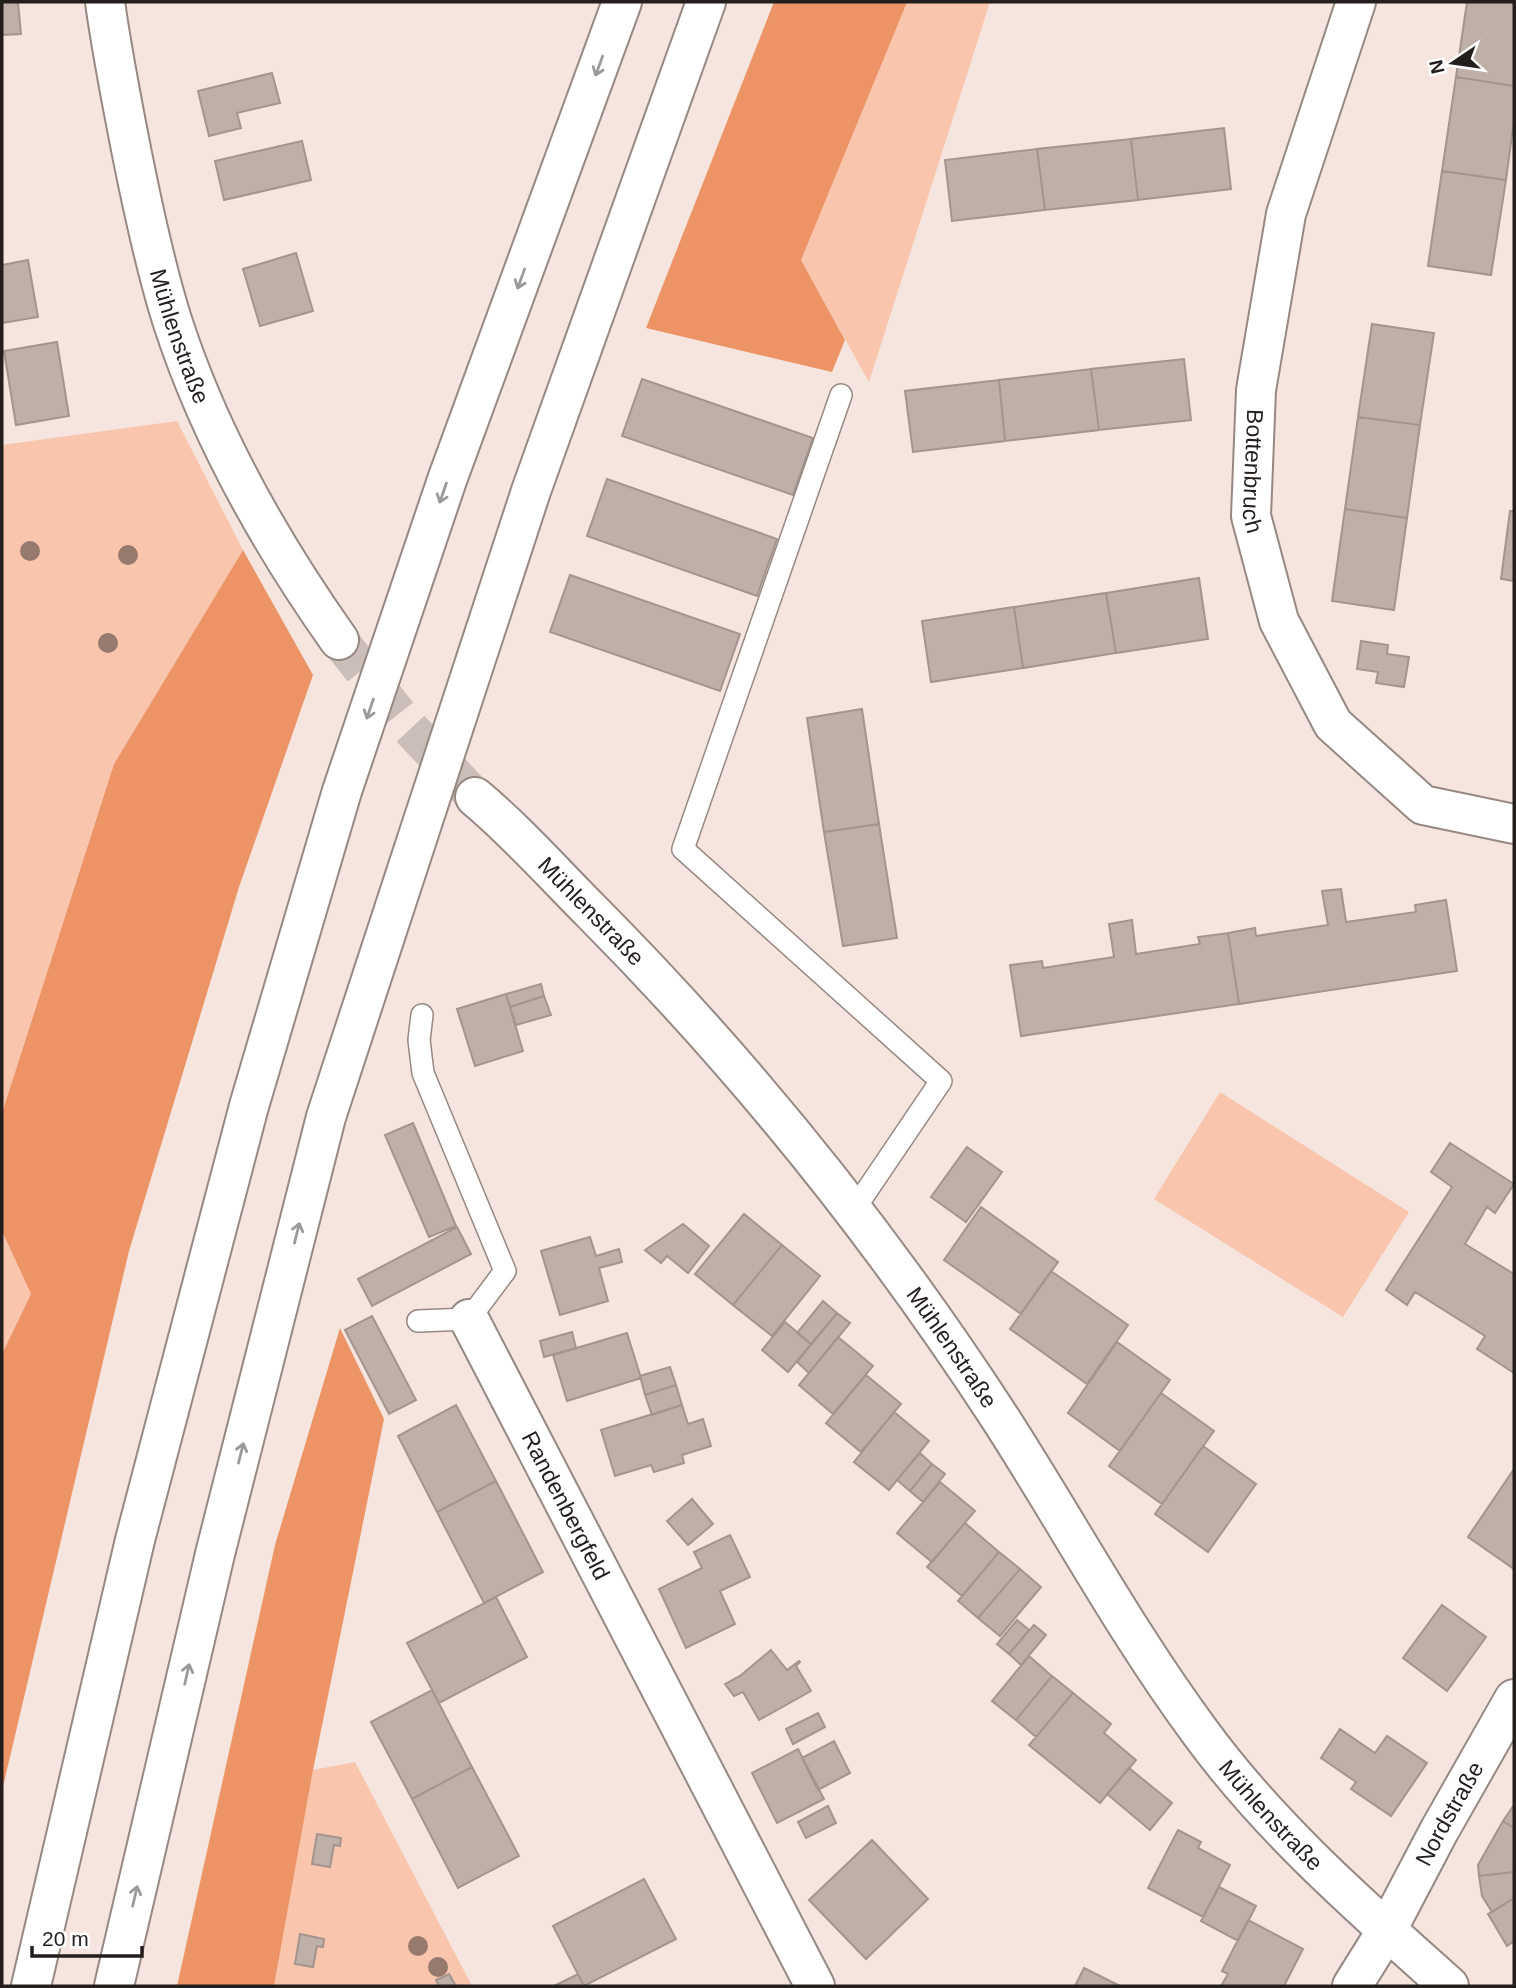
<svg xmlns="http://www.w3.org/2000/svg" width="1516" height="1988" font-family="Helvetica,sans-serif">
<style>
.green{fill:#f9c5ac}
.forest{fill:#ec9466}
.building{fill:#beb0a9;stroke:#a3948e;stroke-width:2}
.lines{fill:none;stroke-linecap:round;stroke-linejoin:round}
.tertiary-tunnel{stroke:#cbbdb7;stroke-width:38;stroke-dasharray:38 19;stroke-linecap:butt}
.service-casing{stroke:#968882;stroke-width:24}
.minor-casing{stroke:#968882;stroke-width:42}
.tertiary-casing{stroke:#968882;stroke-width:42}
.motorway-casing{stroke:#968882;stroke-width:42}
.service{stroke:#fff;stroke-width:21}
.minor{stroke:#fff;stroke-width:38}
.tertiary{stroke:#fff;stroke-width:38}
.motorway{stroke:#fff;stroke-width:38}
.tree{fill:#957a6d}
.oneway{stroke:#9c9a99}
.labels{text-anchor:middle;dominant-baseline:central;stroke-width:5;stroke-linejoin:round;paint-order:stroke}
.street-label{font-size:23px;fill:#241e1c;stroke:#fff}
</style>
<rect width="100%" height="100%" fill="#f5e5de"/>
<!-- green -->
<path class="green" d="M835,2H990L869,382L766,198Z
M177,421L243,550L114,764L2,1113V445Z
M1220,1092L1409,1212L1343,1317L1154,1199Z
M2,1231L31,1294L2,1354Z
M355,1762L472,1986H274L313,1770Z"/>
<!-- forest -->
<path class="forest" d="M774,2H907L801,260L845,340L832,372L646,328Z
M243,550L313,675L239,887L129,1251L2,1791V1354L31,1294L2,1231V1113L114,764Z
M340,1328L384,1419L313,1770L274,1986H177L275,1545Z"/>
<!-- building -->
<path class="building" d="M2,2H18L21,34L2,35Z
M1467,2H1514V86L1456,77Z
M272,73L280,103L237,113L241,128L209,136L198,91Z
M1456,77L1514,86V120L1506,180L1442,171Z
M1224,128L1231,189L1138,200L1131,139Z
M1131,139L1138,200L1045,210L1037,149Z
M302,141L311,180L224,200L215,161Z
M1037,149L1045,210L952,221L945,160Z
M1442,171L1506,180L1491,275L1428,266Z
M296,253L313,311L260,326L243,269Z
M28,260L38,317L2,323V265Z
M1372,324L1434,333L1420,425L1358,417Z
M57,342L69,416L16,425L4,351Z
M1184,359L1191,420L1099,430L1091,369Z
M1091,369L1099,430L1005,441L999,380Z
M642,379L813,438L793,495L622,436Z
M999,380L1005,441L913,452L905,391Z
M1358,417L1420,425L1407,518L1345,509Z
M607,479L777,539L757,596L587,536Z
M1345,509L1407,518L1394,610L1332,601Z
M1510,511H1514V581L1501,579Z
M570,575L740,634L720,691L550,632Z
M1199,578L1208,639L1116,653L1106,593Z
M1106,593L1116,653L1023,668L1014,607Z
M1014,607L1023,668L931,682L922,621Z
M1361,641L1388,645L1387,654L1409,657L1404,687L1376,683L1378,672L1357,669Z
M862,709L879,824L824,832L807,718Z
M879,824L897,938L843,946L824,832Z
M1341,889L1346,922L1416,912L1415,905L1446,900L1457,971L1239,1004L1228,933L1255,928L1256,936L1328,925L1322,891Z
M1132,920L1136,954L1200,944L1198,937L1228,933L1239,1004L1021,1036L1010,965L1042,961L1043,968L1114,957L1109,924Z
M541,984L544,996L510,1007L506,994Z
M506,994L523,1051L475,1066L457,1009Z
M544,996L551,1015L516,1025L510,1007Z
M413,1123L456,1226L429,1237L385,1135Z
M1450,1143L1514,1184L1495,1213L1487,1207L1465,1244L1514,1274V1373L1477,1349L1485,1336L1415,1292L1407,1305L1386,1290L1452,1187L1431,1172Z
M967,1147L1002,1172L966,1222L931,1197Z
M981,1207L1058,1262L1021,1314L944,1260Z
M744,1214L782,1245L733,1305L695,1274Z
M683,1224L709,1246L688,1273L667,1256L661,1263L645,1250Z
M457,1227L471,1254L372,1306L358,1279Z
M590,1237L596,1256L619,1249L622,1262L599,1268L608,1301L560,1315L541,1251Z
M782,1245L820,1276L772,1336L733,1305Z
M1051,1271L1128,1325L1087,1384L1010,1329Z
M823,1301L837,1313L811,1344L797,1333Z
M837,1313L850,1323L809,1373L797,1362Z
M372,1316L416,1400L389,1414L345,1330Z
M785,1322L811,1344L788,1372L762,1350Z
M572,1332L576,1348L544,1357L540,1341Z
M627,1333L641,1378L567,1401L553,1355Z
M838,1337L873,1366L833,1414L799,1385Z
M1117,1342L1170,1380L1120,1451L1068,1413Z
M670,1367L676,1385L645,1395L640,1376Z
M866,1375L901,1404L861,1452L826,1423Z
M676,1385L682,1405L652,1415L645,1395Z
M1161,1393L1214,1431L1162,1504L1109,1466Z
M456,1405L496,1481L437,1512L398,1436Z
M682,1405L688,1424L703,1419L711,1446L682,1455L684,1463L654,1472L651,1465L615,1476L601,1430Z
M894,1412L929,1441L889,1490L854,1462Z
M1203,1446L1256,1484L1208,1552L1155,1514Z
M920,1453L932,1464L910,1491L897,1480Z
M932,1464L945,1474L923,1502L910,1491Z
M1514,1469V1569L1468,1537Z
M496,1481L543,1572L484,1603L437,1512Z
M940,1482L975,1511L932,1562L897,1533Z
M692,1499L713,1524L688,1545L667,1521Z
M965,1523L999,1552L962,1596L927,1567Z
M730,1535L750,1577L720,1591L735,1624L686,1648L659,1589L702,1568L694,1552Z
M999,1552L1020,1569L978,1618L958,1601Z
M1020,1569L1041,1587L1000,1636L978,1618Z
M496,1597L527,1657L439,1703L407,1643Z
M1442,1605L1486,1637L1447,1691L1403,1658Z
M1017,1620L1029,1630L1009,1654L997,1644Z
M1034,1625L1046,1635L1021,1665L1009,1654Z
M771,1650L787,1670L799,1661L800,1662L796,1666L811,1691L759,1720L743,1692L734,1696L725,1684L740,1676Z
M1029,1656L1052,1676L1016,1720L992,1701Z
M1052,1676L1073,1693L1036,1737L1016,1720Z
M432,1690L472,1767L412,1799L371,1722Z
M1073,1693L1111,1724L1104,1733L1136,1760L1100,1803L1029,1745Z
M818,1713L825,1727L793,1744L786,1729Z
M1340,1729L1375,1753L1387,1736L1427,1763L1391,1816L1351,1789L1356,1782L1321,1758Z
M834,1741L850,1773L818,1790L802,1758Z
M798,1749L824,1799L777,1823L752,1773Z
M472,1767L519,1856L458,1888L412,1799Z
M1129,1768L1172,1803L1150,1830L1107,1794Z
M1514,1805V1828L1503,1821Z
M828,1806L836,1823L806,1838L798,1822Z
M1503,1821L1514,1828V1872L1479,1876L1478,1865Z
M1178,1830L1201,1842L1198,1848L1230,1865L1203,1917L1148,1888Z
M317,1834L341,1838L340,1846L334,1845L330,1867L312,1864Z
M872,1840L928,1899L866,1959L809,1900Z
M1514,1872V1898L1492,1912L1482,1896L1479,1876Z
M644,1879L676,1939L584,1986L553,1926Z
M1219,1887L1256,1906L1238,1941L1201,1921Z
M1514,1898V1941L1507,1946L1488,1914Z
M1248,1920L1303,1949L1284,1986H1221L1228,1974L1222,1971Z
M300,1934L324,1939L323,1947L317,1946L313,1967L295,1964Z
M1084,1968L1120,1986H1075Z
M449,1974L456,1986H439L436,1980Z
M578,1974L584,1986H554Z"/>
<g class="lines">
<!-- tertiary-tunnel -->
<path class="tertiary-tunnel" d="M339,640L406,724L475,797"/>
<defs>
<path id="service" d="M841,395L683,849L941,1081L853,1211
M418,1321L469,1319L505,1271L423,1073L419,1040L422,1015"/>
<g id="minor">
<path id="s1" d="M1356,2L1286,214L1256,390L1251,516L1279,621L1333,724L1423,805L1514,824"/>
<path id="s2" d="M469,1319L815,1986"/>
</g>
<g id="tertiary">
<path id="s3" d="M105,2C112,53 122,103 132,154C143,209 155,266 172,320C209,435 269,541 339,640"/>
<path id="s4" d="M475,797C516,831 553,873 591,911C744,1065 881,1235 1000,1418C1067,1522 1126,1632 1200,1732C1270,1828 1361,1907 1449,1986"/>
<path id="s5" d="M1352,1986L1387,1930L1439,1831L1514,1699"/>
</g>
<path id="motorway" d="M31,1986L135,1540L249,1106L342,791L447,480L622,2
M114,1986L215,1554L326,1117L531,491L706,2"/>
</defs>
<!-- service casing -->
<use href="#service" class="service-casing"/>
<!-- minor casing -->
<use href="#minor" class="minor-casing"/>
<!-- tertiary casing -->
<use href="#tertiary" class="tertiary-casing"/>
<!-- motorway casing -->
<use href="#motorway" class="motorway-casing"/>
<!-- service -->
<use href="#service" class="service"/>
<!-- minor -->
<use href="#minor" class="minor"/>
<!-- tertiary -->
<use href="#tertiary" class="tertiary"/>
<!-- motorway -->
<use href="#motorway" class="motorway"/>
</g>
<!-- trees -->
<g class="tree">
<circle cx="30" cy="551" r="10"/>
<circle cx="128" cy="555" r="10"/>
<circle cx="108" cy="643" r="10"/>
<circle cx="418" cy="1946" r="10"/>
<circle cx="438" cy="1967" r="10"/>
</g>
<!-- one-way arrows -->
<defs><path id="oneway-shaft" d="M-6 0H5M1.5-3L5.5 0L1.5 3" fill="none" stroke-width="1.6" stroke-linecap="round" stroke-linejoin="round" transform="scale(1.75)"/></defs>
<g class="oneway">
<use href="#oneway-shaft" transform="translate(599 66) rotate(110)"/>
<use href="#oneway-shaft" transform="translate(521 279) rotate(110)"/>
<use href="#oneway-shaft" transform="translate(443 493) rotate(109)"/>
<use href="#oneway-shaft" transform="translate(370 709) rotate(109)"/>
<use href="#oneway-shaft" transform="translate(297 1233) rotate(-76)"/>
<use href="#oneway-shaft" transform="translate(241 1453) rotate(-76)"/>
<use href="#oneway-shaft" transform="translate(187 1674) rotate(-77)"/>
<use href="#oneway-shaft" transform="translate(135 1896) rotate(-77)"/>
</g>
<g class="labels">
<!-- street labels -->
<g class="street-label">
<text stroke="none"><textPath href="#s3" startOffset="343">Mühlenstraße</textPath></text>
<text stroke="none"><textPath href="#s1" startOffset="483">Bottenbruch</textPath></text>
<text stroke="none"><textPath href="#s4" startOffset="163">Mühlenstraße</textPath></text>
<text stroke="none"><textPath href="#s4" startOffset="730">Mühlenstraße</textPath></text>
<text stroke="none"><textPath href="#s2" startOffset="210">Randenbergfeld</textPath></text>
<text stroke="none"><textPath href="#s4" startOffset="1297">Mühlenstraße</textPath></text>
<text stroke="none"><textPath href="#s5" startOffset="198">Nordstraße</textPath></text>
</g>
</g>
<!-- border -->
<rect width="1516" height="1988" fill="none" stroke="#241e1c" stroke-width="7"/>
<!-- north arrow -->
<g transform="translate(1453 63) rotate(257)" stroke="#ffffff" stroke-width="5" paint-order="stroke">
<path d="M0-5L12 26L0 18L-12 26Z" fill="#241e1c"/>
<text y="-10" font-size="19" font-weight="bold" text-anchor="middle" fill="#241e1c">N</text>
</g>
<!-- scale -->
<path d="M32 1946v10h110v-10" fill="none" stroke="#241e1c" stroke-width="3.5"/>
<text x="42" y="1946" font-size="21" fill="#241e1c" stroke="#ffffff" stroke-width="5" paint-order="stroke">20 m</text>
</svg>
